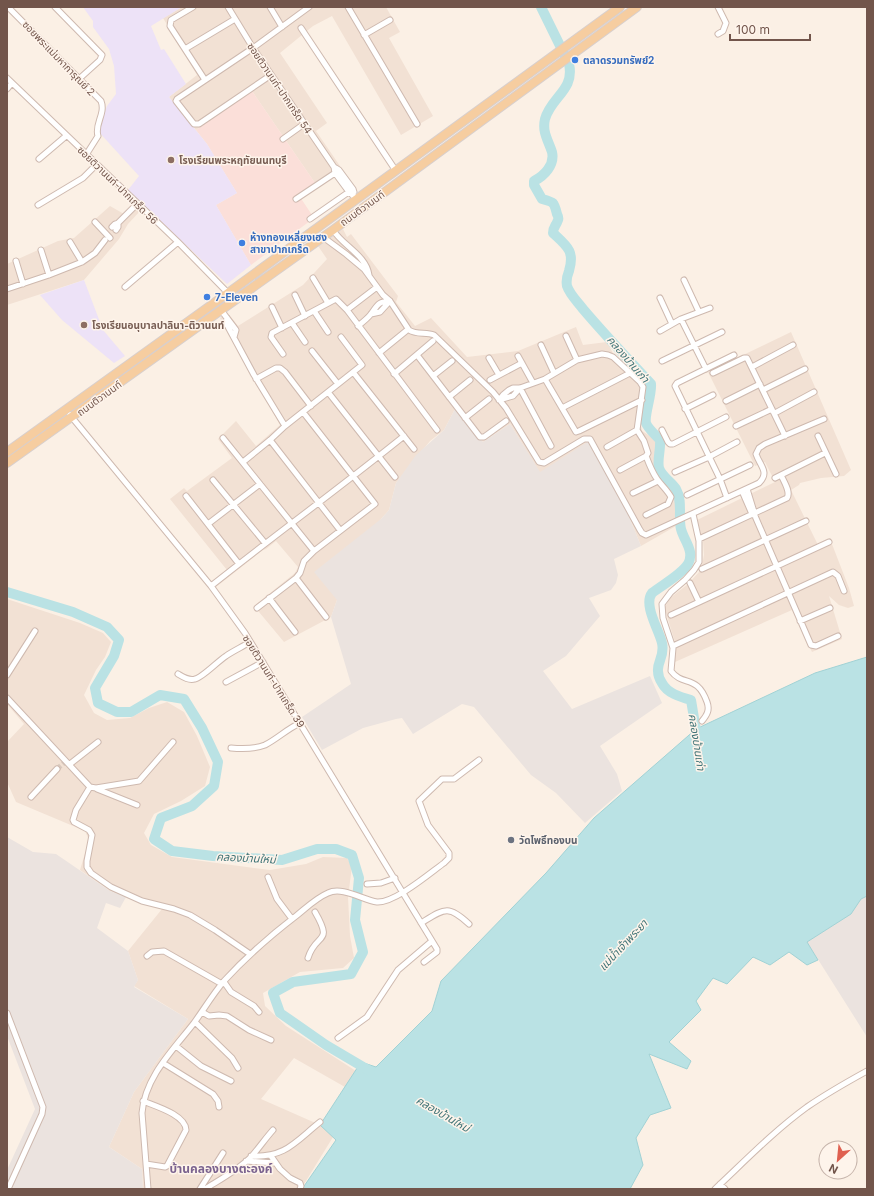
<svg xmlns="http://www.w3.org/2000/svg" width="874" height="1196" font-family="Inter,'Noto Sans Thai',sans-serif">
<style>
.residential{fill:#f2e1d4}
.commercial{fill:#fbdfd9}
.industrial{fill:#ebe3df}
.education{fill:#ede2f7}
.water{fill:#bae2e4;stroke:#a1d2d5}
.lines{fill:none;stroke-linecap:round;stroke-linejoin:round}
.river{stroke:#bae2e4;stroke-width:10}
.minor-tunnel{stroke:#d9c9be;stroke-width:5;stroke-dasharray:5 2.5;stroke-linecap:butt}
.minor-casing{stroke:#ceb9af;stroke-width:7}
.primary-casing{stroke:#d8cfcd;stroke-width:10}
.minor{stroke:#fff;stroke-width:5}
.primary{stroke:#f6cda0;stroke-width:8}
.shop-dot{fill:#3f7fe0;stroke:#fef4eb;stroke-width:1.5}
.education-dot{fill:#8d6e63;stroke:#fef4eb;stroke-width:1.5}
.worship-dot{fill:#6b7280;stroke:#fef4eb;stroke-width:1.5}
.labels{text-anchor:middle;dominant-baseline:central;stroke-width:3;stroke-linejoin:round;paint-order:stroke}
.street-label{font-size:10px;fill:#72554b;stroke:#fef4eb}
.shop-label{font-size:10px;font-weight:bold;fill:#366cbe;stroke:#fef4eb;text-anchor:start}
.education-label{font-size:10px;font-weight:bold;fill:#785e54;stroke:#fef4eb;text-anchor:start}
.worship-label{font-size:10px;font-weight:bold;fill:#5b616d;stroke:#fef4eb;text-anchor:start}
.water-label{font-size:11px;font-style:italic;fill:#407477;stroke:#fef4eb}
.quarter-label{font-size:12px;font-weight:bold;fill:#7b638f;stroke:#fef4eb}
</style>
<rect width="100%" height="100%" fill="#fbf0e5"/>
<!-- residential -->
<path class="residential" d="M182,7H386L400,32L389,38L433,116L401,135L332,16L313,26L280,53L327,123L316,131L340,166L315,183L252,91L196,130L169,97L197,75L163,18Z
M134,204L141,210L128,224L119,239L84,280L7,305V264L58,241L74,238L110,206L124,214Z
M343,229L347,237L351,234L398,296L396,302L415,326L431,318L467,357L518,351L576,327L583,345L607,342L614,355L645,383L647,391L641,425L642,431L655,439L658,443L659,448L654,462V469L659,475L672,489L676,495V526L641,546L625,507L540,473L510,424L483,442L455,409L444,430L430,441L396,483L389,510L381,519L337,600L331,617L284,642L254,606L295,573L298,567L276,541L266,549L263,550L216,587L212,582L227,570L170,499L184,488L187,491L232,458L218,439L236,421L256,446L280,425L220,318L227,312L238,326L303,285L327,259L318,246Z
M791,332L851,470L844,476L821,478L800,483L799,485L791,490L818,545L830,539L849,588L854,606L848,608L839,605L829,596L842,639L812,652L792,610L675,662V642L666,613L665,607L670,598L688,584L699,572L702,565L704,555L703,541L697,520L775,482L765,462L755,466L708,372Z
M7,599L80,623L103,633L111,642L105,657L96,670L84,695L94,713L107,720L130,718L149,708L167,702L184,712L197,736L210,767L205,786L181,801L154,814L144,833L151,845L172,857L270,870L306,864L323,857L347,858L352,866L348,897L350,936L354,958L343,968L300,972L263,993L265,1006L286,1026L356,1071L345,1087L294,1058L261,1099L320,1125L333,1137L301,1189H143L142,1169L109,1147L134,1092L188,1019L134,986L138,980L128,951L162,909L110,891L80,870L89,840L85,831L16,802L7,782V742L24,724L7,704Z"/>
<!-- commercial -->
<path class="commercial" d="M252,91L315,183L298,194L314,218L251,265L216,205L237,193L207,144L196,130Z"/>
<!-- industrial -->
<path class="industrial" d="M455,409L483,442L510,424L540,472L589,441L625,507L641,546L614,559L618,575L616,583L611,590L589,598L600,616L566,656L543,671L572,709L650,676L662,703L600,746L617,774L622,791L585,823L556,793L531,775L474,707L462,704L413,734L402,718L396,719L363,728L322,750L302,717L351,684L331,617L337,600L314,572L381,519L389,510L396,483L416,455L444,430Z
M7,837L33,852L56,854L110,891L126,897L120,908L106,903L97,928L128,951L138,980L134,987L188,1019L134,1092L109,1147L142,1169L143,1189H7V1170L35,1109L7,1036Z
M867,896V1037L807,942L851,914L861,899Z"/>
<!-- education -->
<path class="education" d="M83,7H182L151,26L161,50L164,49L186,84L169,97L207,144L237,193L216,205L251,265L227,284L128,190L139,176L98,131L107,106L116,94L114,66L109,49L93,27V21Z
M84,280L103,330L125,356L114,363L62,320L40,295Z"/>
<!-- water -->
<path class="water" d="M867,657V896L861,899L851,914L807,942L818,960L807,965L789,952L770,965L753,957L727,984L713,978L696,1001L701,1010L669,1042L691,1061L687,1069L649,1054L671,1108L650,1115L636,1138L643,1165L630,1189H302L336,1140L320,1125L361,1062L376,1067L432,1011L441,981L546,873L594,818L696,729L815,673Z"/>
<g class="lines">
<!-- river -->
<path class="river" d="M541,7L569,64C575,90 551,97 545,119C542,132 548,140 552,152C555,165 544,176 534,181V185L542,199C554,202 554,202 557,214C558,216 559,218 558,220C556,226 553,227 553,233C567,246 575,251 569,271C567,276 566,281 567,286C570,295 578,302 583,309C605,335 628,359 651,384C652,395 644,415 646,423C648,429 656,435 660,440C661,449 657,460 659,468C662,477 672,482 676,489C683,501 678,517 681,529C684,541 695,551 688,564C681,575 662,585 652,593C643,605 659,630 662,643C665,656 657,662 658,671C658,674 660,680 662,683C667,693 680,697 691,700L698,742
M7,592L73,612L107,627L119,640L114,656L95,688L98,703L117,712H131L160,695L184,699L202,728L218,762L214,786L192,806L161,818L154,839L172,851L213,856L282,860L317,849H336L352,855L359,878L355,920L363,952L351,974L293,982L273,993L280,1013L326,1045L370,1071"/>
<!-- minor-tunnel -->
<path class="minor-tunnel" d="M57,769L65,762"/>
<defs>
<path id="minor" d="M8,7L101,101C106,114 94,124 98,136L86,155
M55,7L102,55L100,60L79,79
M193,7L171,20L170,26L205,80
M228,7L253,48L334,167L335,173L349,192L357,199
M270,7L282,27
M348,7L417,124
M301,28L396,171
M718,34L723,31L726,23L718,7
M364,35L390,20
M185,49L235,19
M271,75L199,124H194L176,101L177,99L253,48L309,7
M7,78L178,242L228,293
M7,89L12,83
M283,139L304,124
M39,159L66,136
M334,167L339,170L353,189L354,192
M296,199L335,173
M38,205L83,178L96,165
M310,219L353,189
M95,222L110,238
M118,223L137,204
M112,227L115,224L118,223V227L116,230
M333,230C343,246 366,255 369,275
M323,237L346,254L364,269L383,295L390,301L409,330C416,335 426,332 434,335L493,392L506,408L539,462L544,463L584,439H590L640,530L642,533L646,535L759,483C770,472 760,466 756,454L759,448L765,444L824,419
M70,242L82,262
M41,250L49,275
M16,261L23,284
M313,278L328,303
M684,280L699,312
M125,287L178,242
M7,289L49,275L82,262L95,253L105,240
M295,295L305,316
M660,298L672,324
M272,307L282,328
M221,310C226,317 231,323 236,330L234,337
M347,310L377,287
M314,311L328,332
M371,314L380,312L390,301
M227,318L226,323L254,375L285,426
M681,319L706,369
M292,323L305,342
M358,326C363,322 368,318 371,314C378,305 377,302 390,301
M660,331L681,319L710,308
M566,336L577,360
M541,345L554,373
M312,351L338,384
M379,353L406,331
M283,354L271,337L272,333L336,299L347,310L437,430
M417,355L480,437H484L506,421
M518,356L533,383
M489,358L499,375
M662,361L722,332
M752,367L793,345
M353,372L414,449
M713,373L744,358H747L785,436
M394,374L433,341
M433,376L452,361
M256,379L276,368H280L285,372L311,406
M545,379L576,432L579,431L642,400
M490,380L522,363
M520,388L551,446
M763,390L805,369
M328,392L395,477
M449,397L470,380
M499,400L503,395L509,390L513,388H520L545,379L577,360L602,354L608,355L613,357L640,382L643,387L637,430L644,441L648,453L646,456C649,464 652,472 657,479C662,486 667,490 671,497L668,504L646,515
M499,400L513,396L520,388
M726,401L760,384
M562,408L630,373
M685,409L713,395
M775,413L814,392
M70,415L211,586L245,633L437,949V952L424,962
M465,418L489,399
M736,426L772,409
M662,430L668,442L670,444H673L726,417
M818,436L836,474
M223,438L314,551
M270,440L340,530
M607,447L637,430
M243,462L270,440L285,426L362,365L341,337
M620,470L646,456
M675,472L709,457L737,442
M775,478L825,453
M213,480L265,543
M747,489L755,515
M742,491L752,514L755,516L811,645L816,646L838,636
M633,493L658,481
M687,495L750,465
M186,496L239,564
M727,498L720,479L675,386L677,383L734,355
M693,514L699,541V562L694,570L685,580L671,592L662,604L663,618L673,648L671,671C683,687 697,674 707,702C710,710 707,715 702,721
M208,524L260,484
M699,539L787,498C791,492 784,482 781,475
M702,569L806,521
M296,578L326,617
M690,583L699,602
M211,586C275,535 341,487 404,436
M269,598L295,632
M257,608L296,578L300,573L304,561L314,551L375,504L303,412
M671,615L829,542
M800,621L830,608
M673,646L833,572L838,576L844,591
M178,674C183,677 189,681 195,679C202,678 218,661 226,656C233,651 242,647 250,642
M7,675L35,631
M226,682L263,662
M7,698L90,787L76,810L73,820L74,822L89,830L92,835L87,861V867L91,873L111,887L142,901L174,909L190,915L215,930L250,954
M231,748C242,749 255,749 265,745C277,739 287,729 300,723
M70,764L98,742
M90,787L96,788L139,781L173,742
M97,789L137,805
M31,797L57,769
M268,877L277,899L292,919
M367,884L381,883L395,878
M421,923C444,909 448,904 469,924
M147,956L152,952L164,951L222,984
M308,958C316,932 334,945 315,912
M224,982L231,992L254,1006L259,1012
M202,1012L209,1016L219,1015L227,1016L249,1030L271,1040
M7,1013L43,1107L42,1114L8,1189
M195,1022L232,1058L238,1068
M338,1038L367,1017L398,970L432,941
M176,1046L201,1066L231,1081
M163,1063L213,1094L218,1101L219,1107
M143,1101C155,1106 186,1115 186,1130L167,1166L165,1167L146,1164
M251,1156C285,1158 295,1142 320,1122
M271,1156L280,1169L290,1178L300,1183L301,1186L300,1189
M246,1161L275,1163
M720,1184L725,1189
M148,1189L142,1113C145,1077 173,1050 194,1023C204,1009 213,994 224,981C246,957 270,936 296,916C306,908 316,898 328,893C342,886 363,900 377,902C395,903 430,873 444,863L449,858V853L428,825L419,801L442,779H454L479,760
M200,1189L223,1153
M205,1189C221,1179 238,1170 251,1157C259,1148 265,1139 273,1130
M715,1189C745,1161 774,1131 807,1107C826,1094 847,1082 867,1071"/>
<path id="primary" d="M7,452L228,293L620,7
M7,463L333,230L637,7"/>
</defs>
<!-- minor casing -->
<use href="#minor" class="minor-casing"/>
<!-- primary casing -->
<use href="#primary" class="primary-casing"/>
<!-- minor -->
<use href="#minor" class="minor"/>
<!-- primary -->
<use href="#primary" class="primary"/>
</g>
<!-- markers -->
<g class="shop-dot">
<circle cx="575" cy="60" r="4"/>
<circle cx="242" cy="243" r="4"/>
<circle cx="207" cy="297" r="4"/>
</g>
<g class="education-dot">
<circle cx="171" cy="160" r="4"/>
<circle cx="84" cy="325" r="4"/>
</g>
<circle class="worship-dot" cx="511" cy="840" r="4"/>
<g class="labels">
<!-- street labels -->
<g class="street-label">
<text transform="translate(59 58) rotate(46)">ซอยพระแม่มหาการุณย์ 2</text>
<text transform="translate(280 88) rotate(56)">ซอยติวานนท์-ปากเกร็ด 54</text>
<text transform="translate(118 185) rotate(44)">ซอยติวานนท์-ปากเกร็ด 56</text>
<text transform="translate(362 208) rotate(-36)">ถนนติวานนท์</text>
<text transform="translate(99 398) rotate(-36)">ถนนติวานนท์</text>
<text transform="translate(274 681) rotate(58)">ซอยติวานนท์-ปากเกร็ด 39</text>
</g>
<!-- shop labels -->
<g class="shop-label">
<text x="583" y="60">ตลาดรวมทรัพย์2</text>
<text x="250" y="237">ห้างทองเหลี่ยงเฮง<tspan x="250" dy="12">สาขาปากเกร็ด</tspan></text>
<text x="215" y="297">7-Eleven</text>
</g>
<!-- education labels -->
<g class="education-label">
<text x="179" y="160">โรงเรียนพระหฤทัยนนทบุรี</text>
<text x="92" y="325">โรงเรียนอนุบาลปาลินา-ติวานนท์</text>
</g>
<!-- worship labels -->
<g class="worship-label">
<text x="519" y="840">วัดโพธิ์ทองบน</text>
</g>
<!-- water labels -->
<g class="water-label">
<text transform="translate(628 359) rotate(49)">คลองบ้านเก่า</text>
<text transform="translate(697 742) rotate(81)">คลองบ้านเก่า</text>
<text transform="translate(246 858) rotate(3)">คลองบ้านใหม่</text>
<text transform="translate(623 945) rotate(-47)">แม่น้ำเจ้าพระยา</text>
<text transform="translate(443 1114) rotate(30)">คลองบ้านใหม่</text>
</g>
<!-- quarter labels -->
<g class="quarter-label">
<text x="221" y="1168">บ้านคลองบางตะองค์</text>
</g>
</g>
<!-- border -->
<rect width="874" height="1196" fill="none" stroke="#72554b" stroke-width="16"/>
<!-- north arrow -->
<g transform="translate(838 1160) rotate(207)"><circle r="19" fill="#fef4eb" stroke="#c6b4ab"/>
<path d="M0-3L7 15L0 10L-7 15Z" fill="#df6050"/>
<text y="-6" font-size="11" font-weight="bold" text-anchor="middle" fill="#72554b">N</text>
</g>
<!-- scale -->
<path d="M730 34v6h80v-6" fill="none" stroke="#72554b" stroke-width="2"/>
<text x="736" y="34" font-size="12" fill="#72554b" stroke="#fef4eb" stroke-width="3" paint-order="stroke">100 m</text>
</svg>
